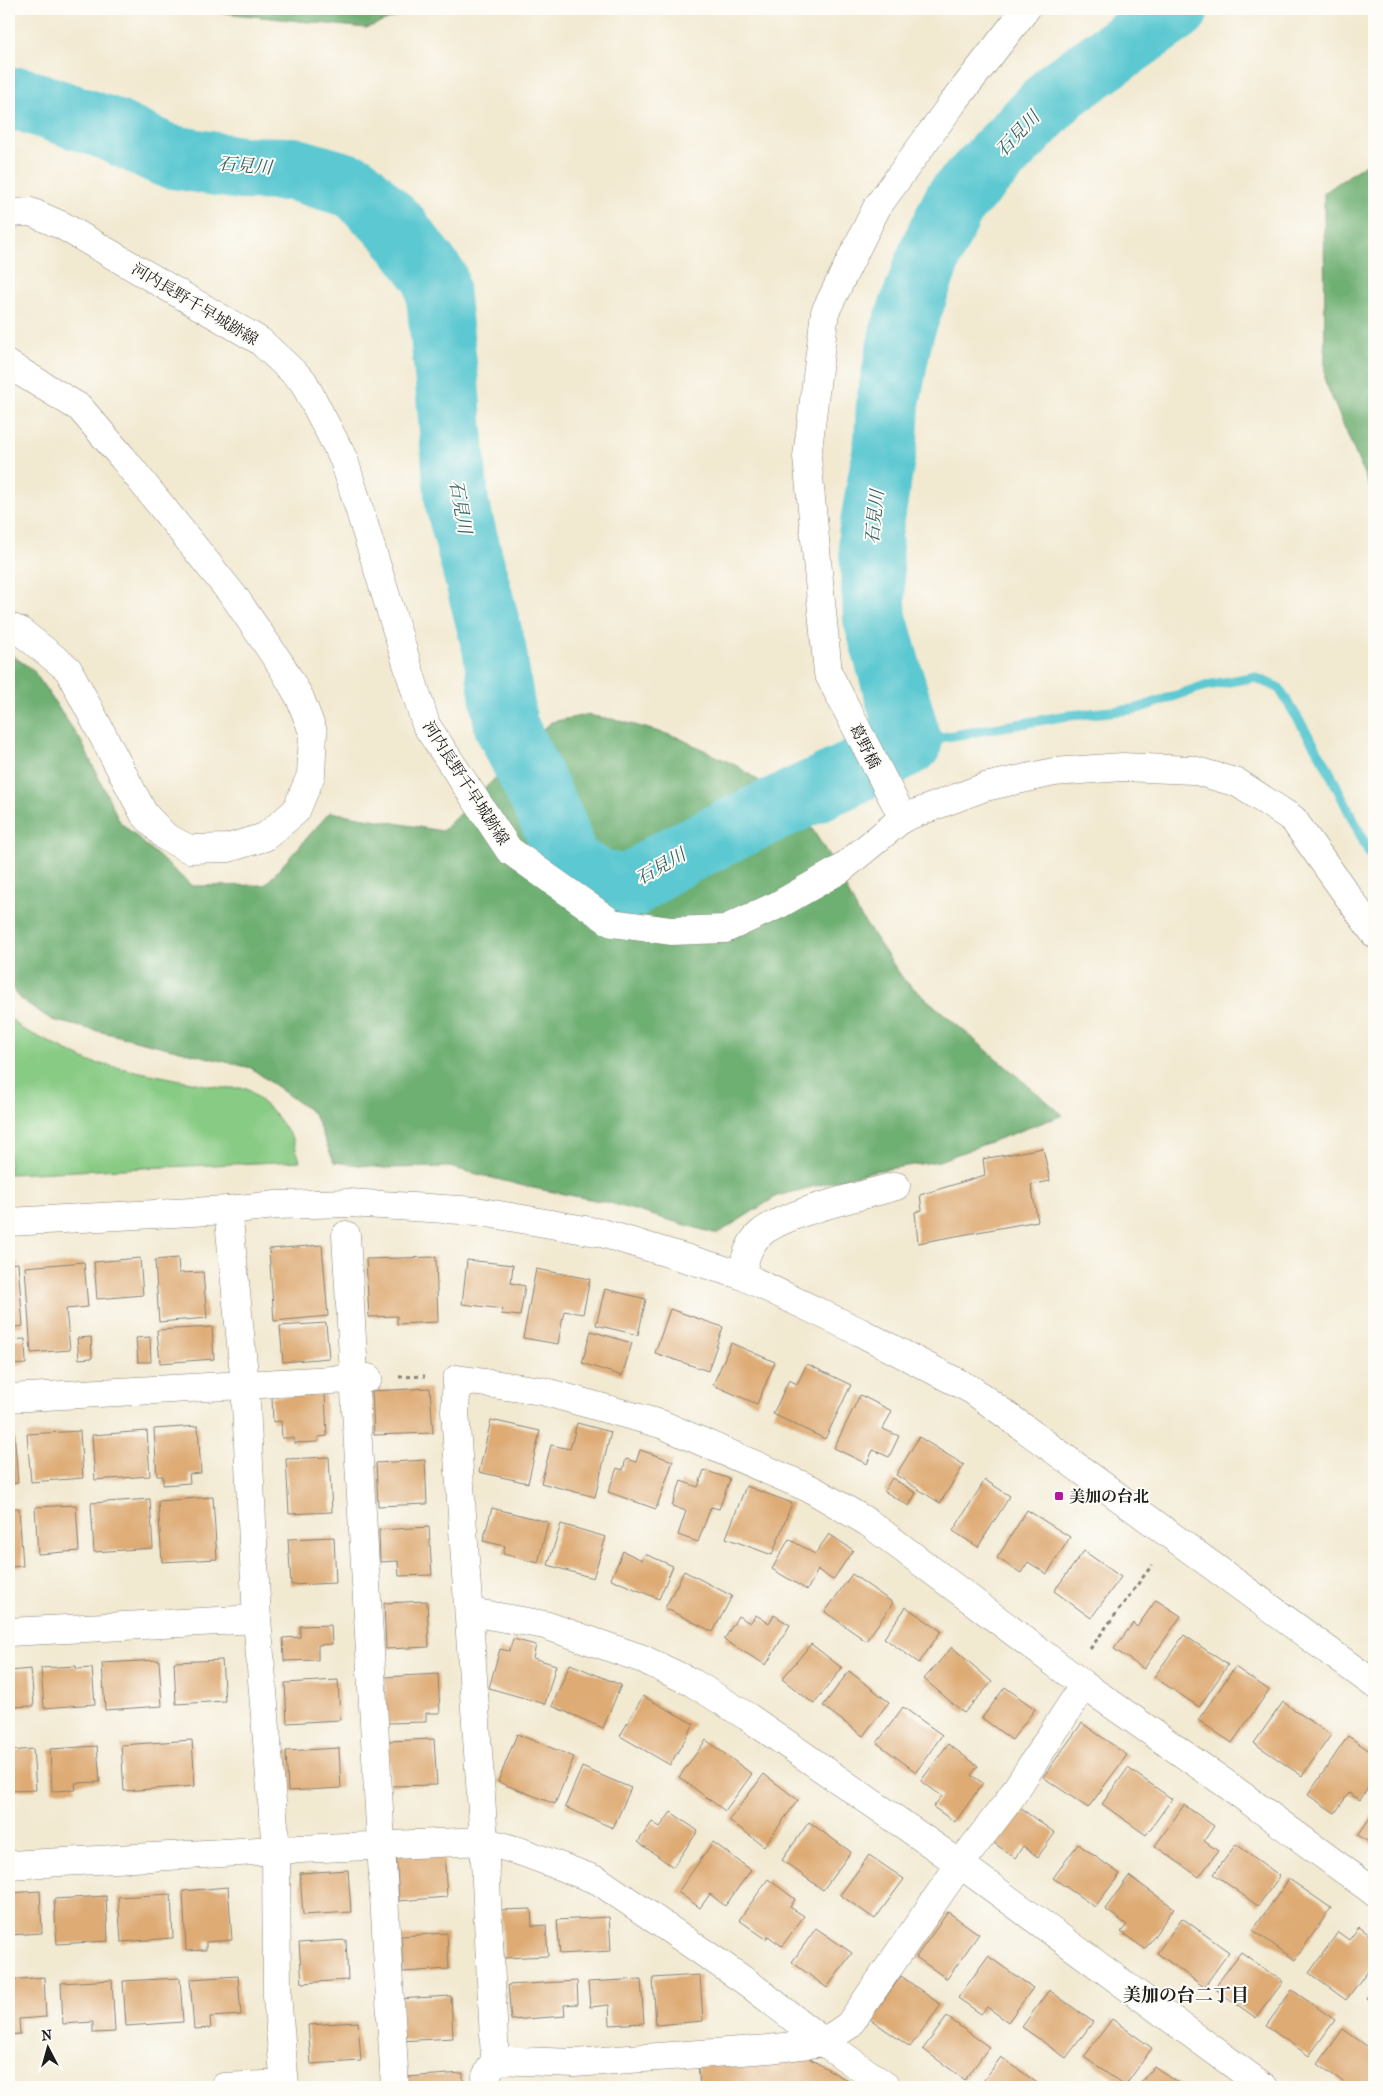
<svg xmlns="http://www.w3.org/2000/svg" width="1383" height="2096" font-family="'IM FELL French Canon','Noto Serif JP',serif">
<style>
.green{fill:#88cb84;stroke:#527450}
.forest{fill:#6eaf72;stroke:#456647}
.lines{fill:none;stroke-linecap:round;stroke-linejoin:round}
.stream{stroke:#5bc8d1;stroke-width:10}
.river{stroke:#5bc8d1;stroke-width:64}
.building{fill:#deab75}
.street-casing{stroke:#878276;stroke-width:29}
.secondary-casing{stroke:#878276;stroke-width:29}
.path{stroke:#878276;stroke-width:3;stroke-dasharray:4 4;stroke-linecap:butt}
.street{stroke:#fff;stroke-width:28}
.secondary{stroke:#fff;stroke-width:28}
.poi-dot{fill:#b5179e;stroke:#fdfcf7;stroke-width:2}
.labels{text-anchor:middle;dominant-baseline:central;stroke-width:4;stroke-linejoin:round;paint-order:stroke}
.street-label{font-size:16px;fill:#1c1c1c;stroke:#fdfcf7}
.poi-label{font-size:16px;font-weight:bold;fill:#1c1c1c;stroke:#fdfcf7;text-anchor:start}
.water-label{font-size:18px;font-style:italic;fill:#356164;stroke:#fdfcf7}
.neighbourhood-label{font-size:18px;font-weight:bold;fill:#1c1c1c;stroke:#fdfcf7}
</style>
<rect width="100%" height="100%" fill="#fdfcf7"/>
<filter id="ink" filterUnits="userSpaceOnUse"><feTurbulence type="fractalNoise" baseFrequency=".02" numOctaves="2"/><feDisplacementMap in="SourceGraphic" scale="10" xChannelSelector="R" yChannelSelector="G"/><feConvolveMatrix kernelMatrix="1 2 1 2 8 2 1 2 1" color-interpolation-filters="sRGB"/></filter>
<filter id="wash" filterUnits="userSpaceOnUse"><feTurbulence type="fractalNoise" baseFrequency=".0096" numOctaves="4" result="noise"/><feDisplacementMap in="SourceGraphic" scale="20" xChannelSelector="R" yChannelSelector="G"/><feGaussianBlur stdDeviation="1.12" result="paint"/><feColorMatrix in="noise" values="0 0 0 0 0 0 0 0 0 0 0 0 0 0 0 0 0 1.4 0 .05"/><feComposite in="paint" operator="in"/></filter>
<g filter="url(#wash)">
<rect width="100%" height="100%" fill="#f2e9d1"/>
<!-- green -->
<path class="green" d="M9,1017L22,1029L90,1062L221,1088H247L273,1112L293,1139L300,1161L9,1174Z"/>
<!-- forest -->
<path class="forest" d="M186,9H418L366,28Z
M1374,158V498L1325,381L1324,193Z
M9,653L33,670L81,741L120,822L192,886L265,885L330,812L442,831L551,722L586,715L617,720L677,737L737,766L799,808L831,859L859,914L904,980L1063,1115L939,1161L874,1171L777,1196L717,1234L610,1203L528,1187L449,1167L383,1168L334,1162L314,1114L251,1068L52,1020L22,1000L9,985Z"/>
<g class="lines">
<!-- stream -->
<path class="stream" d="M910,743L1065,716L1136,709L1204,686L1254,677L1279,688L1324,761L1374,862"/>
<!-- river -->
<path class="river" d="M9,100L21,99L107,128L167,156L240,168L293,169L355,187L398,229L436,279L447,383L457,504L494,647L506,726L555,826L568,864L599,881L628,888L664,863L728,831L853,773L910,743L875,618L870,535L886,441L888,403L901,335L932,249L956,200L1061,90L1177,9"/>
</g>
<g id="blocks">
<!-- building -->
<path class="building" d="M1043,1148L1050,1181L1031,1185L1038,1221L918,1243L915,1212L922,1210L920,1195L985,1175L983,1159Z
M322,1245L328,1316L274,1321L269,1249Z
M436,1257L438,1322L397,1324V1316L369,1317L366,1259Z
M140,1258L143,1295L97,1299L94,1262Z
M178,1258L179,1273L203,1272L207,1318L159,1322L155,1260Z
M467,1260L513,1265L511,1283L525,1286L520,1316L501,1314L503,1309L462,1304Z
M84,1262L88,1307L66,1309L70,1350L31,1353L25,1267Z
M18,1263L23,1326L9,1328V1264Z
M536,1269L590,1279L583,1314L564,1311L558,1344L523,1338Z
M605,1289L646,1299L638,1335L596,1325Z
M670,1309L723,1327L708,1371L655,1353Z
M326,1323L329,1358L283,1362L280,1326Z
M212,1327L214,1359L160,1363L157,1330Z
M591,1331L632,1343L622,1376L582,1363Z
M91,1337L92,1358L79,1359L77,1338Z
M150,1337L151,1362H138L136,1338Z
M25,1339L26,1364L9,1365V1340Z
M731,1343L775,1362L757,1404L713,1385Z
M807,1364L851,1385L825,1439L773,1414L789,1380L797,1384Z
M430,1388L433,1433L374,1435L372,1391Z
M325,1394L327,1436L318,1437V1442L294,1443V1438H282L281,1421L273,1422L272,1397Z
M860,1395L892,1411L883,1429L899,1436L889,1457L873,1450L867,1464L834,1448Z
M13,1417L18,1483L9,1484V1418Z
M491,1420L540,1431L528,1483L479,1472Z
M577,1423L611,1432L595,1497L541,1483L551,1445L570,1449Z
M198,1426L201,1473L189,1474L190,1483L163,1485V1476H157L154,1429Z
M80,1431L83,1478L31,1482L27,1434Z
M147,1431L150,1476L95,1480L92,1435Z
M919,1437L964,1465L940,1503L896,1475Z
M640,1450L673,1461L656,1509L608,1492L617,1468L623,1470L626,1459L636,1462Z
M329,1457L332,1512L289,1514L286,1459Z
M425,1460L427,1504L378,1506L376,1463Z
M704,1470L730,1479L719,1509L711,1507L698,1542L678,1535L686,1511L672,1506L681,1481L698,1487Z
M892,1478L916,1493L909,1506L884,1491Z
M985,1480L1010,1496L978,1547L953,1531Z
M746,1486L792,1503L772,1555L726,1538Z
M213,1497L217,1559L162,1562L158,1501Z
M150,1499L153,1548L94,1552L91,1503Z
M76,1505L79,1551L38,1554L35,1507Z
M9,1508H19L23,1566L9,1567Z
M492,1508L548,1522L538,1563L503,1554L505,1546L483,1541Z
M1027,1510L1070,1537L1047,1574L1028,1562L1021,1573L997,1558Z
M561,1524L606,1537L593,1578L548,1565Z
M429,1527L432,1575L399,1576L398,1561L380,1562L379,1530Z
M829,1534L853,1550L833,1580L818,1570L807,1590L772,1569L789,1539L815,1554Z
M334,1537L336,1583L291,1585L288,1539Z
M623,1551L642,1560L645,1554L673,1566L659,1599L611,1579Z
M1084,1551L1121,1577L1091,1618L1054,1591Z
M684,1571L732,1596L713,1632L665,1608Z
M852,1574L893,1603L866,1641L825,1612Z
M1156,1600L1181,1616L1144,1669L1114,1649L1133,1623L1137,1627Z
M427,1601L429,1647L386,1649L384,1603Z
M906,1607L941,1631L919,1663L884,1638Z
M756,1615L769,1623L774,1615L790,1625L766,1665L724,1640L738,1616L750,1623Z
M331,1625L332,1644L318,1645V1660L284,1661L283,1638L300,1637V1626Z
M1184,1635L1228,1665L1199,1707L1154,1677Z
M513,1639L536,1645L533,1658L556,1665L545,1704L489,1688L500,1649L509,1651Z
M811,1644L842,1668L814,1704L782,1679Z
M952,1647L992,1682L964,1713L924,1679Z
M159,1660L162,1706L105,1710L102,1663Z
M222,1660L225,1701L176,1704L174,1662Z
M570,1664L621,1685L603,1728L552,1706Z
M76,1666L77,1669L92,1668L95,1704L44,1708L41,1668Z
M1235,1667L1269,1690L1232,1743L1198,1720Z
M31,1669L34,1706L9,1707V1671Z
M849,1671L889,1702L863,1736L823,1706Z
M438,1674L440,1713H426V1722L387,1723L385,1677Z
M338,1680L340,1720L287,1723L285,1683Z
M1005,1687L1035,1709L1012,1740L982,1718Z
M643,1696L694,1724L670,1765L620,1736Z
M1283,1702L1331,1735L1302,1776L1254,1743Z
M903,1707L942,1735L916,1772L877,1743Z
M1082,1723L1127,1755L1088,1808L1043,1777Z
M517,1734L574,1757L555,1804L498,1782Z
M1348,1736L1374,1754V1779L1360,1800L1349,1793L1335,1813L1308,1795Z
M434,1739L437,1785L391,1786L388,1741Z
M192,1740L195,1786L124,1791L121,1745Z
M706,1740L752,1774L725,1811L679,1777Z
M948,1744L978,1766L971,1775L983,1783L955,1822L933,1807L942,1796L921,1781Z
M97,1746L100,1782L75,1783L76,1790L52,1791L50,1749Z
M339,1748L341,1788L288,1791L286,1751Z
M33,1749L36,1790L9,1791V1751Z
M582,1767L631,1788L613,1828L565,1807Z
M1128,1768L1172,1799L1146,1835L1102,1804Z
M764,1774L798,1800L764,1846L729,1820Z
M1016,1805L1055,1833L1038,1857L1023,1846L1015,1858L991,1841Z
M1184,1805L1214,1826L1204,1841L1218,1851L1199,1877L1155,1846Z
M671,1812L698,1831L673,1867L638,1842L652,1822L660,1827Z
M1372,1815L1374,1816V1846L1358,1835Z
M809,1822L851,1852L823,1890L782,1860Z
M713,1842L751,1870L725,1906L710,1894L700,1908L678,1892Z
M1078,1844L1120,1874L1095,1907L1053,1878Z
M1236,1844L1280,1876L1258,1906L1214,1874Z
M444,1850L447,1897L399,1901L396,1853Z
M869,1855L904,1879L875,1919L840,1895Z
M348,1870L351,1912L303,1915L300,1873Z
M1129,1876L1174,1908L1145,1949L1121,1932L1127,1925L1105,1909Z
M768,1879L795,1899L790,1907L804,1916L782,1946L768,1936L766,1939L739,1920Z
M1289,1879L1331,1908L1295,1960L1253,1930Z
M228,1887L232,1940L206,1942V1950L186,1951L183,1891Z
M40,1891L42,1933L9,1935V1893Z
M171,1894L173,1938L121,1942L118,1897Z
M106,1896L108,1941L57,1944L54,1899Z
M531,1909L532,1926L546,1925L548,1956L504,1958L501,1910Z
M948,1912L979,1934L947,1979L916,1957Z
M609,1917L611,1951L560,1954L557,1920Z
M1182,1918L1229,1952L1204,1987L1157,1953Z
M1359,1927L1374,1938V1962L1346,2000L1309,1973L1338,1932L1349,1940Z
M816,1928L852,1953L827,1988L792,1962Z
M447,1933L449,1969L403,1972L401,1936Z
M346,1940L348,1980L302,1983L299,1943Z
M1241,1952L1283,1982L1256,2018L1214,1988Z
M988,1956L1033,1988L1008,2022L987,2007L981,2014L958,1998Z
M700,1975L703,2021L656,2025L653,1978Z
M238,1976L241,2015L210,2017L211,2028L194,2029L190,1979Z
M901,1976L941,2005L910,2047L870,2019Z
M44,1977L46,2017L19,2019L20,2034L9,2035V1980Z
M180,1978L183,2022L126,2026L123,1981Z
M641,1979L644,2023L610,2025L609,2005L590,2007L588,1982Z
M112,1980L115,2032L93,2033V2022L63,2024L61,1983Z
M577,1981L578,2004L564,2005L565,2016L511,2020L508,1985Z
M1374,1989V2004L1367,1999Z
M1049,1990L1093,2022L1066,2058L1022,2027Z
M1292,1990L1335,2020L1309,2056L1266,2026Z
M451,1996L453,2038L400,2041L397,1999Z
M947,2017L989,2047L965,2080L923,2049Z
M1112,2019L1152,2048L1125,2086L1084,2057Z
M358,2022L361,2061L311,2064L308,2025Z
M1343,2029L1374,2051V2078L1368,2087H1350L1318,2064Z
M805,2056L852,2083L850,2087H700L698,2065Z
M1001,2057L1043,2087H979Z
M1154,2066L1184,2087H1138Z
M463,2073V2087H407L406,2077Z
M690,2084V2087H659V2086Z"/>
</g>
</g>
<g filter="url(#ink)">
<use href="#blocks" fill-opacity="0" stroke="#878276" stroke-width="1"/>
<g class="lines">
<defs>
<path id="street" d="M903,818L828,673L807,457L825,312L877,207L952,104L1026,9
M228,1210L245,1385L257,1619L276,1850L277,1995L285,2087
M346,1235L395,2087
M741,1275C745,1260 748,1244 760,1234C785,1212 862,1196 896,1186
M9,1398L368,1378
M470,1612L545,1625L643,1659L693,1683L748,1717L960,1864L1264,2087
M9,1632L257,1619
M1084,1685L1007,1803L960,1864L849,2025L824,2042L769,2049L574,2063L495,2060L484,1841L455,1411L457,1379L542,1391L661,1424L813,1490L869,1523L1084,1685L1229,1786L1374,1892
M9,1865L276,1850L484,1841L522,1852L599,1881L748,1983L824,2042L887,2087
M224,2087L285,2084
M487,2087L486,2076L495,2060"/>
<path id="secondary" d="M9,213L31,212L63,226L260,341L303,381L344,460L426,725L509,850L612,923L671,931L725,929L778,905L841,869L903,818L985,787L1054,772L1122,767L1193,770L1238,783L1293,819L1374,933
M9,365L80,408L122,457L236,599L281,665L300,698L313,732L311,775L296,811L265,837L228,848L189,849L166,837L144,814L68,669L20,631L9,627
M9,1222L228,1210L276,1205L349,1203L476,1211L602,1233L741,1275L860,1332L972,1390L1374,1684"/>
</defs>
<!-- street casing -->
<use href="#street" class="street-casing"/>
<!-- secondary casing -->
<use href="#secondary" class="secondary-casing"/>
<!-- path -->
<path class="path" d="M399,1377L425,1376
M1090,1649L1152,1565"/>
<!-- street -->
<use href="#street" class="street"/>
<!-- secondary -->
<use href="#secondary" class="secondary"/>
</g>
</g>
<!-- markers -->
<rect class="poi-dot" x="1054" y="1491" width="10" height="10" rx="2.5"/>
<g class="labels">
<!-- street labels -->
<g class="street-label">
<text transform="translate(195 304) rotate(31)">河内長野千早城跡線</text>
<text transform="translate(865 746) rotate(63)">葛野橋</text>
<text transform="translate(466 783) rotate(57)">河内長野千早城跡線</text>
</g>
<!-- poi labels -->
<g class="poi-label">
<text x="1069" y="1496">美加の台北</text>
</g>
<!-- water labels -->
<g class="water-label">
<text transform="translate(1018 134) rotate(-47)">石見川</text>
<text transform="translate(245 166) rotate(5)">石見川</text>
<text transform="translate(460 507) rotate(80)">石見川</text>
<text transform="translate(875 517) rotate(-84)">石見川</text>
<text transform="translate(661 867) rotate(-30)">石見川</text>
</g>
<!-- neighbourhood labels -->
<g class="neighbourhood-label">
<text x="1186" y="1995">美加の台二丁目</text>
</g>
</g>
<!-- margin -->
<rect width="1383" height="2096" fill="none" stroke="#fdfcf7" stroke-width="30"/>
<!-- north arrow -->
<g transform="translate(48 2048) rotate(354)" stroke="#fdfcf7" stroke-width="4" paint-order="stroke">
<path d="M0-4L9 19L0 12L-9 19Z" fill="#1c1c1c"/>
<text y="-8" font-size="14" font-weight="bold" text-anchor="middle" fill="#1c1c1c">N</text>
</g>
</svg>
